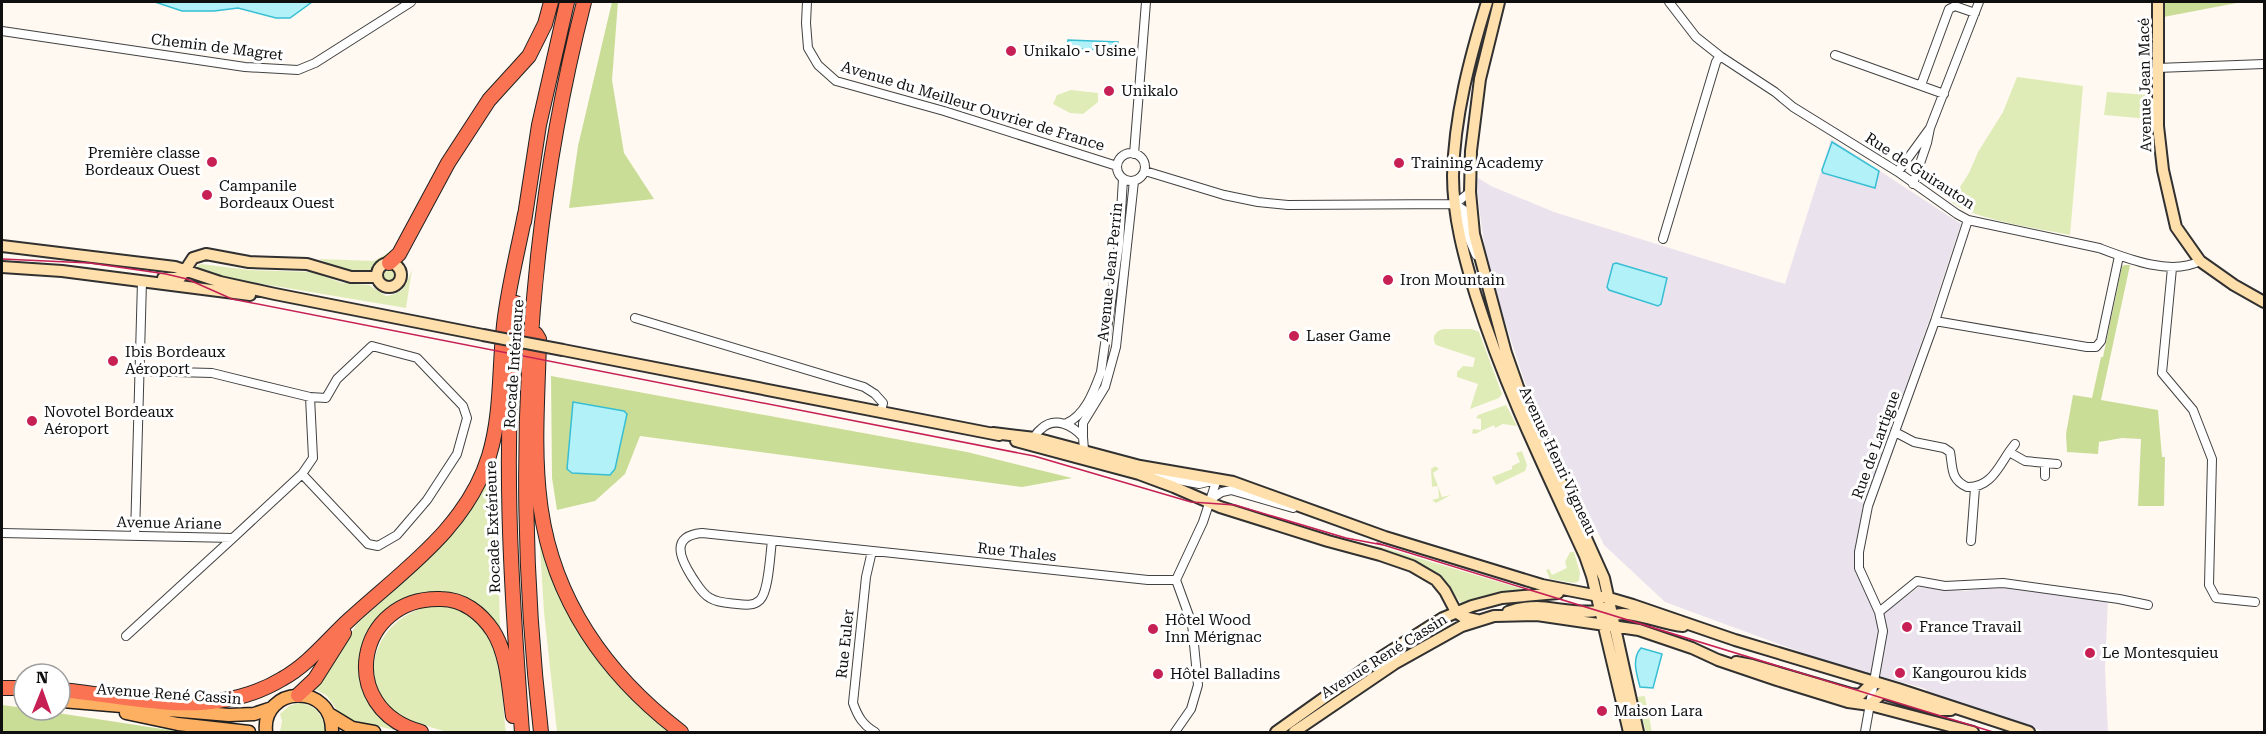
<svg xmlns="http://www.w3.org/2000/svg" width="2266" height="734" font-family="'Roboto Serif',serif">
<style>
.industrial{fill:#eae3ee}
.green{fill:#e0ecb8}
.forest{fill:#c9dd97}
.water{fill:#b3f1f9;stroke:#37bed3;stroke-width:1.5}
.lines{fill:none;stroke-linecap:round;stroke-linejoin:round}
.street-casing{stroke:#424242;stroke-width:10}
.secondary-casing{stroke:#313131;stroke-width:14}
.primary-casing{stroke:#202020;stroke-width:15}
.highway-casing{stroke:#202020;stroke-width:16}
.street{stroke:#fff;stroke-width:8}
.secondary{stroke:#ffe0ac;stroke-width:10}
.primary{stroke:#fdaf62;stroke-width:12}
.highway{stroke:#fa7454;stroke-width:14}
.tram{stroke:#c62054;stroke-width:1.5}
.secondary-bridge-casing{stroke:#313131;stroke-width:14;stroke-linecap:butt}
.secondary-bridge{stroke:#ffe0ac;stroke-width:10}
.poi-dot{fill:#c62054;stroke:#fff;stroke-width:2}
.labels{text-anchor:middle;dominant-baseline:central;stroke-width:6;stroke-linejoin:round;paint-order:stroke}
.street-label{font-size:15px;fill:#0f0f0f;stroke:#fff}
.poi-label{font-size:15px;fill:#0f0f0f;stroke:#fff;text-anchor:start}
</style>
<rect width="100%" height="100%" fill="#fff9f1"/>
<!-- industrial -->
<path class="industrial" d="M1831,139L1961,224L1930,318L1864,504L1855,552L1856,567L1877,617L1919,587L1964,591L2002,586L2108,599L2105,668L2108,732H2047L2017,724L1928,695L1926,689L1869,673L1862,675L1665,602L1604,545L1524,380L1487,266L1475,176L1491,186L1554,212L1785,284Z"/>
<!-- green -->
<path class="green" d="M2017,77L2083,86L2070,235C2045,230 1966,218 1951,201L1969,173L1978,152L2003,112Z
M1071,90L1098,93V102L1083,114L1070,113L1053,104L1057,95Z
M2107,92L2149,95V119L2104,115Z
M396,248L389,258C380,260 378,267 370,270C352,277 334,266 319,259L374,261Z
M201,264L250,270L313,272L342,283L369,285L386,296C405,293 406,285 412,269L406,308L209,275L197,269V266Z
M382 276a7 7 0 1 1 14 0a7 7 0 1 1-14 0Z
M1443,329H1472L1479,332L1502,394L1499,398L1470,409L1478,384L1457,377V372L1463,366L1473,367L1475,358L1436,345C1431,338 1435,331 1443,329Z
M1506,405L1517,426L1503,424L1495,428L1494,425L1475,434L1472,433L1473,429L1481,430V419L1476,418L1478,415Z
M1522,451L1527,465L1525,471L1496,485L1492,477L1512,469V466L1520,462L1516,453Z
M493,457L496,458L500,631L484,611L469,599L450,594L428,593L403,599L382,614L361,681L369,704L379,717L394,730L347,719L340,714L327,696L315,689L357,624L432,556L467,512Z
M1435,466L1439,469L1433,473L1442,497L1451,495L1436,503L1432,500L1439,498L1438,486L1432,487L1431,469Z
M539,533L605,668L636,704L670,732H557L544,612Z
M1353,543L1381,547L1526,590L1501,594L1498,592L1466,604L1461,603L1440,576L1420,563Z
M1570,552H1574L1580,573L1579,581L1574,583L1550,579L1546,570L1549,569L1552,575L1567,568L1565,562Z
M435,605C442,606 451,606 458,609C504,631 501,689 506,732C488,732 468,734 451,732C442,731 433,728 424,725C418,724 411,723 407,720C349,688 373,615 435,605Z
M1645,696V697L1652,732H1646L1637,697Z
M298,703C316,704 324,716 325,732H280L282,721L280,714L289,706Z"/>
<!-- forest -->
<path class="forest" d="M612,2H618L612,80L624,153L654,199L569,208L578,146Z
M2158,2H2242L2158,18Z
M2125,265H2130L2101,400L2158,410L2162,457H2165L2164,506H2138L2141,439L2122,438L2099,442L2098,454L2067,452L2066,434L2073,395L2092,398L2101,357H2103L2122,266Z
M551,376L967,452L1072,478L1022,487L640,436L625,474L595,501L557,510L552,478Z
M2,705L24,708V710H38L182,732H2Z"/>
<!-- water -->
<path class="water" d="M155,2H312L290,18H276L238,8L214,11H182Z
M1068,40L1118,42L1117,51L1067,48Z
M1832,142L1879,171L1875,188L1823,173L1822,170Z
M1616,263L1667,278L1661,304L1658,306L1609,290L1607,287L1613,264Z
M573,402L624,411L627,414L615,469L610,475L572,473L567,469Z
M1641,648L1662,654L1653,688L1640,687C1637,675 1631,659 1641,648Z"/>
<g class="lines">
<defs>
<path id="street" d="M807,2L806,23L808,48L818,65L836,81L944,111L1117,166
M1669,2L1696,37L1720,56L1775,92L1793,107L1898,172L1957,214L1968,220L2099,248C2128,259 2171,276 2200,261
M2,31L245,67L298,70L315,63L411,2
M1835,55L1944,94
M2157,68L2264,64
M1921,85L1949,9L1955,6L1975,13
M1930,128L1979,2
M1117 167a14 14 0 1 1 28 0a14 14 0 1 1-28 0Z
M1134,154L1146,2
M1145,171L1224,195L1258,202L1288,205L1455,204L1470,192
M1898,172L1930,128L1927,143L1913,184
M1455,204L1464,210L1467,234L1476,255
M1663,239L1716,62L1720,56
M2172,268L2162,373L2193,410L2212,459L2209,585L2216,598L2255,602
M635,318L864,387L875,394L883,403L881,411
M1935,321L2087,347H2096L2101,341L2119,256
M138,371L212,373L310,397L326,398L337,379L372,346L417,358L463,406L467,418L457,454L427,500L397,535L378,546L368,544L302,474
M1065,424C1085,416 1094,391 1101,372L1119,244L1123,179
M1895,432L1914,442L1944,448L1950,452C1953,468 1950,479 1967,487C1990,488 1998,468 2009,452L2025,461L2057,464
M1083,437V423L1105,387L1116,347L1134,181
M1035,441C1035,435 1036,433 1041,429C1055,416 1072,425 1083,437L1084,450L1080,453
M2009,452L2015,444
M1152,475L1199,484L1216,480
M2045,476V463
M1211,499L1222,492L1231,490L1293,508
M2,533L233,538L302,474L313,458L310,397
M135,536L142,281
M772,541C770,554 769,591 760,600C754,606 745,605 737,604C729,603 718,603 710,598C702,594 697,584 692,577C680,558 670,536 702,533L1148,580H1176L1203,522L1217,479
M1971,541L1975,488
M872,551L866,577L853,703C858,717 863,725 875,732
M1879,612L1917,581L1945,586L2003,583L2119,599L2148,605
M126,636L233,538
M1175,732L1191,709L1198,685L1192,624L1176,580
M1865,732L1883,631L1879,612L1859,568V552L1868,506L1935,321L1968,220"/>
<path id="secondary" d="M1487,2C1470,57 1454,117 1453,176C1453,216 1464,257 1476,296C1505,388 1545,469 1585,556L1592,576L1629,732
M1499,2L1480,79L1471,151L1470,192L1474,234L1506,353L1518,387L1604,578L1638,732
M2158,2V126L2163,170L2176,227L2200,261L2234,285L2264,302
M2,246L175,267L220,282L275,294L483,335
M377 275a12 12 0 1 1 24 0a12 12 0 1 1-24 0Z
M2,267L62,271L250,295
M163,278H180L193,258L206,254L249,262L307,264L351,277H377
M563,350L999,435
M993,433L1035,438L1140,466L1233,482L1385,537L1542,585L1609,598L1633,605L1735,640L1898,689L2029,732
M1016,441L1139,474L1174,487L1220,507L1328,541L1380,555L1412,566L1436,580L1445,591L1456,612L1463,617L1477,620
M1508,612C1518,608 1527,607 1537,607C1554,607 1592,617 1604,608
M1609,617C1629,607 1661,625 1683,626
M1736,662L1752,665L1851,694L1860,695L1873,682
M1870,705L1882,693L1939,710H1951
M1276,732L1380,658L1443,618L1472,606L1502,598L1558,593
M1294,732L1394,664L1462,626L1494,616L1537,615L1639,630L1692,648L1718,660L1777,680L1848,702L1870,705L1973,732"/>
<path id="primary" d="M62,701L229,715L254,714L272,708
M126,713L178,724L249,732
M329,714L352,728L374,732
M266,732C261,686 333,681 332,732"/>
<path id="highway" d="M524,222L539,125L567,2
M389,263L399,254L448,163L489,100L529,56L545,24L551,2
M516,303C502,449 511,588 522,732
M536,334L539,339C538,393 533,449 540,503C552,599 606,675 681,732
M2,688H24
M60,690C108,694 172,709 218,701C241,698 262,691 282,679C309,664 327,640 350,619C402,571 467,528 489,456C502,414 499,368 504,325C508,288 518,251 525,214
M298,695L315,679L344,633
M421,732C335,709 356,596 441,599C463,599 481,613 493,631C508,655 509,688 513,716
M541,732C513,489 523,240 584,2"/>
</defs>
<!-- street casing -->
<use href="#street" class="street-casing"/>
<!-- secondary casing -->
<use href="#secondary" class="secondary-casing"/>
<!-- primary casing -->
<use href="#primary" class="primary-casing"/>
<!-- highway casing -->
<use href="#highway" class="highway-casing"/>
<!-- street -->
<use href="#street" class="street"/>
<!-- secondary -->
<use href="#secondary" class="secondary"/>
<!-- primary -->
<use href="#primary" class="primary"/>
<!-- highway -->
<use href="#highway" class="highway"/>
<!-- tram -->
<path class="tram" d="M2,259L90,263L166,274L187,279L232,299L1034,456L1191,502L1235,505L1346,538L1383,545
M1377,543L1993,732"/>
<defs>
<path id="secondary-bridge" d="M483,335L563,350"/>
</defs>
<!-- secondary-bridge casing -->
<use href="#secondary-bridge" class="secondary-bridge-casing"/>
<!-- secondary-bridge -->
<use href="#secondary-bridge" class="secondary-bridge"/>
</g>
<!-- markers -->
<g class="poi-dot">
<circle cx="1011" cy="51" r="6"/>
<circle cx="1109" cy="91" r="6"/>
<circle cx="212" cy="162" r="6"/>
<circle cx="1399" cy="163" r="6"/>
<circle cx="207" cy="195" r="6"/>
<circle cx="1388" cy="280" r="6"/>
<circle cx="1294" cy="336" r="6"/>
<circle cx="113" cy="361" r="6"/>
<circle cx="32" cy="421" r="6"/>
<circle cx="1907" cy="627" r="6"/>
<circle cx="1153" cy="629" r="6"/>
<circle cx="2090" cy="653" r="6"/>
<circle cx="1900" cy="673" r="6"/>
<circle cx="1158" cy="674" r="6"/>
<circle cx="1602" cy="711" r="6"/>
</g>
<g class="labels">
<!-- street labels -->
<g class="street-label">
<text transform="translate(217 47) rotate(7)">Chemin de Magret</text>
<text transform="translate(2145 85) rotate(-91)">Avenue Jean Macé</text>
<text transform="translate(973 106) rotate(17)">Avenue du Meilleur Ouvrier de France</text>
<text transform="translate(1920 171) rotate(33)">Rue de Guirauton</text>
<text transform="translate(1110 272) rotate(-84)">Avenue Jean Perrin</text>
<text transform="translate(514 364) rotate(-86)">Rocade Intérieure</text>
<text transform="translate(1876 445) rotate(-70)">Rue de Lartigue</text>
<text transform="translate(1558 461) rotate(65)">Avenue Henri Vigneau</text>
<text transform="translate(169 523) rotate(1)">Avenue Ariane</text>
<text transform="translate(493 527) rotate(-92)">Rocade Extérieure</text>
<text transform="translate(1017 552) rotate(6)">Rue Thales</text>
<text transform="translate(845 644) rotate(-84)">Rue Euler</text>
<text transform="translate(1384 656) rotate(-32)">Avenue René Cassin</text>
<text transform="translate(169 694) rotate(4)">Avenue René Cassin</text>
</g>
<!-- poi labels -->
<g class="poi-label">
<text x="1023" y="51">Unikalo - Usine</text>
<text x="1121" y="91">Unikalo</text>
<text x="200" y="153" text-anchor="end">Première classe<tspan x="200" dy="17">Bordeaux Ouest</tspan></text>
<text x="1411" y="163">Training Academy</text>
<text x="219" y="186">Campanile<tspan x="219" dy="17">Bordeaux Ouest</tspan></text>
<text x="1400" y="280">Iron Mountain</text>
<text x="1306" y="336">Laser Game</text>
<text x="125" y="352">Ibis Bordeaux<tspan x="125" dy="17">Aéroport</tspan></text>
<text x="44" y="412">Novotel Bordeaux<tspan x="44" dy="17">Aéroport</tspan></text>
<text x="1165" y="620">Hôtel Wood<tspan x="1165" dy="17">Inn Mérignac</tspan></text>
<text x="1919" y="627">France Travail</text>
<text x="2102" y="653">Le Montesquieu</text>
<text x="1912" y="673">Kangourou kids</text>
<text x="1170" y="674">Hôtel Balladins</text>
<text x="1614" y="711">Maison Lara</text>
</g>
</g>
<!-- border -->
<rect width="2266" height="734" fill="none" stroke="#0f0f0f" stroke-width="6"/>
<!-- north arrow -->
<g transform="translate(42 692) rotate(1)"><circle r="28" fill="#ffffff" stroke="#9f9f9f" stroke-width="1.5"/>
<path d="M0-4.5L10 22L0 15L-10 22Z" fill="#c62054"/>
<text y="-9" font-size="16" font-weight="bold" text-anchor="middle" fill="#0f0f0f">N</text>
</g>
</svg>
